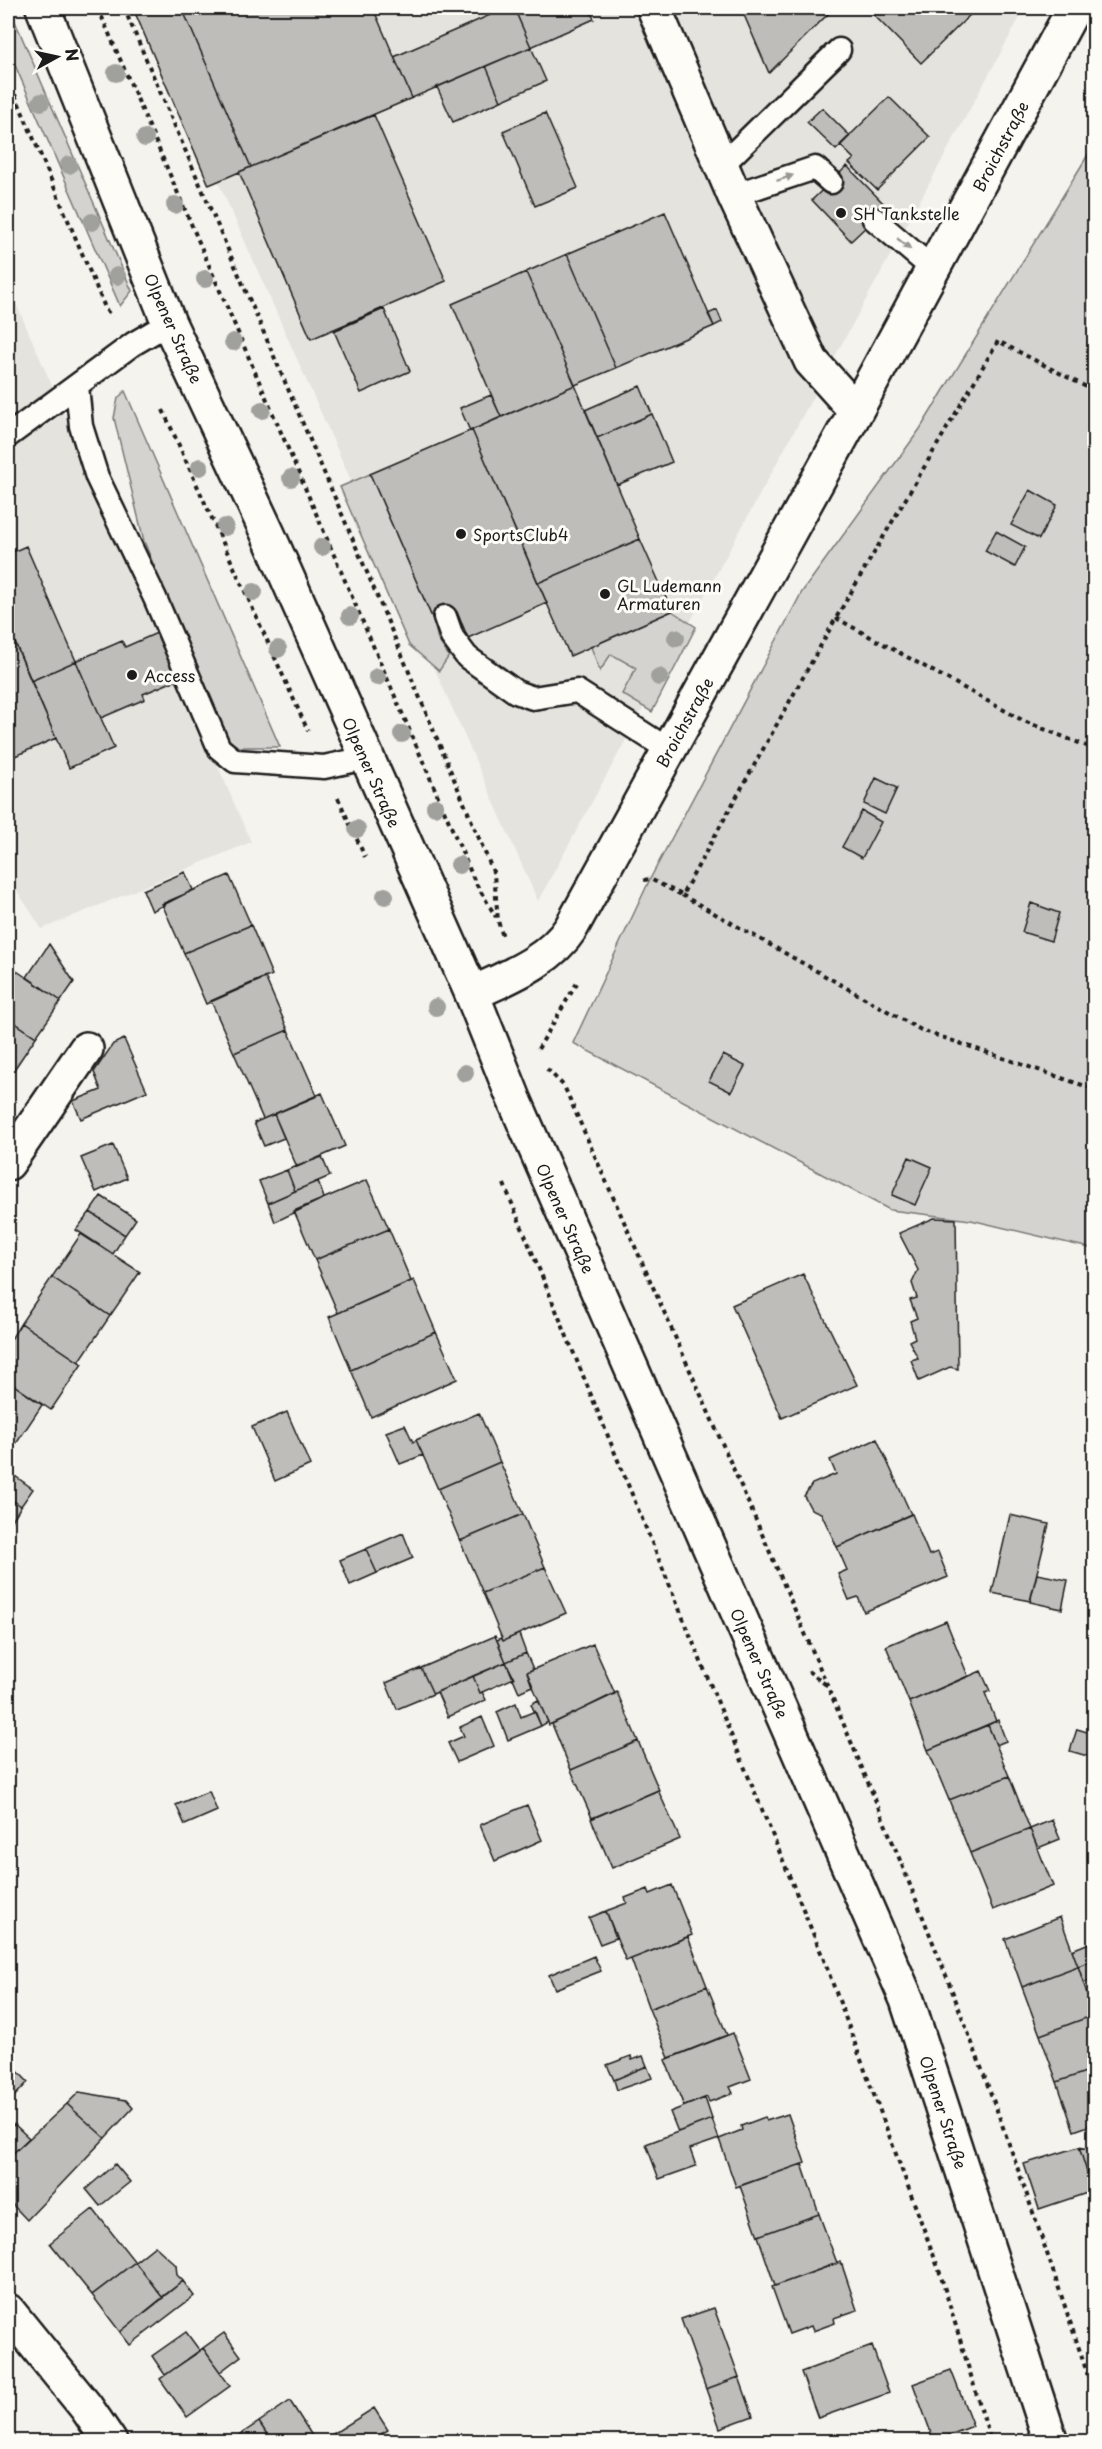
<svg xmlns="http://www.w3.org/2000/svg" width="1102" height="2449" font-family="'Playpen Sans',sans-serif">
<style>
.built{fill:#e4e3de}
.green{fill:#d4d3cf;stroke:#787876;stroke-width:1.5}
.building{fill:#bebdba;stroke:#1c1c1c;stroke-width:1.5}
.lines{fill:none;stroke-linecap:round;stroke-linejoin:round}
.service-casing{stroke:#1c1c1c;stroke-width:27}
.minor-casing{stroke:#1c1c1c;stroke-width:38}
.primary-casing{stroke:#1c1c1c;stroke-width:38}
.path{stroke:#1c1c1c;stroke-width:4;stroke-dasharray:4.5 4.5;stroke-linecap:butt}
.service{stroke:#fdfcf7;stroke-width:22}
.minor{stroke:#fdfcf7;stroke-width:33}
.primary{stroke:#fdfcf7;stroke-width:33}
.tree{fill:#a0a09d}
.oneway{fill:#989794}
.poi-dot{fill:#1c1c1c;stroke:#fdfcf7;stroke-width:2}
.labels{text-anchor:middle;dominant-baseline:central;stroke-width:6;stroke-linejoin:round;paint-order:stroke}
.street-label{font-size:16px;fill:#1c1c1c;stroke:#fdfcf7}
.poi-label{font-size:16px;fill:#1c1c1c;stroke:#fdfcf7;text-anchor:start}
</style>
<rect width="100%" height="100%" fill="#f4f3ee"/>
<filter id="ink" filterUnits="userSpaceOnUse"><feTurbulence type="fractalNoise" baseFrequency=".0167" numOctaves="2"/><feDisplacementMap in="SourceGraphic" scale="12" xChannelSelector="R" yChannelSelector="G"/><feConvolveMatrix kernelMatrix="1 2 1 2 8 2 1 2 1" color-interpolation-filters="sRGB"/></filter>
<g filter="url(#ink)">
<!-- built -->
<path class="built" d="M141,8H1025L538,901Z
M8,285L251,842L42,929L8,877Z"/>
<!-- green -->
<path class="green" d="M14,19L132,291L120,306L8,49V22Z
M1094,145V1249L971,1220L890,1210L573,1043L650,879L802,592L920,429Z
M125,391L280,747H226L144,541L114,418L118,398Z
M370,474L434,622L438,640L449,656L439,671L409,645L340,487Z
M672,611L696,627L652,712L622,694L636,668L611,654L600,671L591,647Z"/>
<!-- building -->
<path class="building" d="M133,8H182L251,167L209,185Z
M182,8H373L412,98L251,167Z
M506,8H514L531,47L412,98L394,57Z
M514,8H589L594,19L531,47Z
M741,8H821L828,14L769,73Z
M821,8H834L828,14Z
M867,8H977L921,63Z
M531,47L546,81L501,101L486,66Z
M486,66L501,101L453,122L437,87Z
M889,97L930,137L877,190L849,163L854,159L840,145Z
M822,108L850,136L836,150L807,122Z
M545,113L578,188L535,206L503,131Z
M374,115L446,281L311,339L239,172Z
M847,166L887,207L851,241L812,200Z
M665,212L714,326L616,368L567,254Z
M567,254L616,368L575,385L526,272Z
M526,272L575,385L501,417L452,304Z
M384,309L410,371L361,393L334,331Z
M717,310L722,322L714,326L708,314Z
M575,385L640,539L538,583L472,430Z
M640,386L652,414L597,438L585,410Z
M491,395L501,417L470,431L460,408Z
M652,414L672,462L617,485L597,438Z
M472,430L547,603L468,638L457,612L434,622L370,474Z
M1030,490L1057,505L1039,539L1011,525Z
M996,531L1025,547L1015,567L985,551Z
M640,539L672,611L570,656L538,583Z
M26,546L76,661L31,681L8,626V554Z
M8,626L56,738L8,759Z
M166,629L186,676L143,694L145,699L101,718L76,661L122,641L125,647Z
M76,661L114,748L69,768L31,681Z
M876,778L897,788L885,814L864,804Z
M862,811L881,822L862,858L842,847Z
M185,872L193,890L152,911L143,890Z
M229,875L251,925L184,953L162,904Z
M1031,903L1059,913L1051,941L1022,932Z
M251,925L272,975L206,1004L184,953Z
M49,944L74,982L61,1001L27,977Z
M8,965L61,1001L36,1037L8,1018V973L11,969Z
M265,977L288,1030L234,1053L211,1001Z
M8,1018L36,1037L11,1074L8,1071Z
M288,1030L317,1096L263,1119L234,1053Z
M124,1039L147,1091L81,1119L73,1101L101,1090L94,1072L113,1044Z
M723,1055L745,1066L731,1092L709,1081Z
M322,1093L345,1146L297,1167L274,1114Z
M274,1114L284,1138L264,1146L254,1123Z
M113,1145L127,1178L96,1192L81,1158Z
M322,1157L330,1176L295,1191L287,1170Z
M909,1157L932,1167L915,1205L892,1195Z
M287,1170L295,1191L268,1203L259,1181Z
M367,1180L389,1229L315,1260L294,1211Z
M318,1181L324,1198L275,1222L268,1203Z
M101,1196L136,1219L125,1235L90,1212Z
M90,1212L125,1235L113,1254L76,1230Z
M934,1218L956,1219L958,1369L950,1367L919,1381L911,1360L918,1358L909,1341L915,1338L910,1321L917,1318L910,1300L917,1298L912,1283L918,1270L899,1233Z
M389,1229L411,1281L338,1313L315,1260Z
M81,1234L140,1272L110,1316L52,1277Z
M803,1274L857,1385L782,1418L732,1305Z
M52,1277L110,1316L79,1362L21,1323Z
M414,1280L436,1332L351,1370L329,1317Z
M21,1323L82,1364L51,1410L8,1381V1344Z
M436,1332L457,1379L371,1417L351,1370Z
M8,1381L42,1405L12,1450L8,1447Z
M287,1412L310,1465L275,1481L252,1427Z
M479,1413L500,1462L438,1489L416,1440Z
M405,1425L413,1442L416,1440L423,1455L400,1464L386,1432Z
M877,1439L911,1514L837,1547L821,1513L811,1509L804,1496L812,1484L836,1474L830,1460Z
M500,1462L523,1514L460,1541L438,1489Z
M8,1471L33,1489L21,1506L8,1497Z
M8,1497L21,1506L10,1524L8,1522Z
M523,1514L545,1567L483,1593L460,1541Z
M912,1514L929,1555L938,1552L948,1577L864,1612L858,1597L849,1600L838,1574L847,1570L837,1547Z
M1010,1515L1049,1524L1030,1601L992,1593Z
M403,1533L413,1558L377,1573L366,1549Z
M366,1549L377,1573L350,1585L340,1560Z
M545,1567L566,1613L503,1641L483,1593Z
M1037,1574L1068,1580L1062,1609L1030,1602Z
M946,1621L968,1676L909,1702L886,1646Z
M519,1634L526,1653L506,1662L497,1640L502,1638L503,1641Z
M495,1636L506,1662L433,1694L421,1668Z
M593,1644L615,1694L549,1725L527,1672Z
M526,1653L533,1669L527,1672L532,1686L519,1692L506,1662Z
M506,1662L514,1678L480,1693L473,1676Z
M421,1668L433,1694L397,1709L386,1683Z
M981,1671L990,1691L985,1693L996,1721L928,1750L909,1702Z
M473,1676L480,1693L482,1692L486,1700L448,1717L437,1692Z
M617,1692L638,1741L571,1770L552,1724Z
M538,1700L548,1722L541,1726L531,1704Z
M516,1703L521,1717L535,1711L541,1726L508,1740L497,1712Z
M482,1717L494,1746L457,1762L448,1743L464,1736L460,1727Z
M998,1720L1006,1741L996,1745L988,1725Z
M988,1725L1009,1776L949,1800L928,1750Z
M1077,1729L1094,1734V1758L1070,1751Z
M638,1741L659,1790L592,1818L571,1770Z
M1009,1776L1030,1829L970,1853L949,1800Z
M658,1790L680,1839L612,1868L591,1819Z
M209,1791L217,1811L185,1825L176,1805Z
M527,1805L542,1840L495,1861L480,1825Z
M1052,1820L1060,1839L1038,1848L1030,1829Z
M1030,1829L1053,1886L993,1910L970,1853Z
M672,1885L692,1935L626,1961L606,1911L627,1903L625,1898L648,1889L650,1894Z
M606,1911L616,1938L600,1944L589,1918Z
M1060,1917L1078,1966L1022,1987L1005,1939Z
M688,1937L707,1986L649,2009L631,1959Z
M1094,1941V1960L1078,1966L1072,1950Z
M594,1956L601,1971L555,1989L549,1975Z
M1094,1960V1979L1084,1983L1078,1966Z
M1078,1966L1094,2015L1040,2035L1022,1987Z
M707,1986L727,2035L669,2058L649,2009Z
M1094,2015V2069L1057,2082L1040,2035Z
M733,2033L751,2079L730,2087L733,2093L709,2102L707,2097L684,2106L665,2060Z
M631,2056L632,2060L643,2056L647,2066L614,2080L607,2065Z
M8,2061L28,2082L8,2103Z
M647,2066L652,2078L617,2090L614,2080Z
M1094,2069V2124L1074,2131L1057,2082Z
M79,2092L126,2100L133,2108L105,2138L67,2104Z
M705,2098L712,2119L678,2132L670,2112Z
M67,2104L105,2138L27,2220L8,2200V2158Z
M788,2114L805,2163L736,2187L719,2139L742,2130L741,2126L765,2117L766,2121Z
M712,2119L719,2139L690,2149L696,2166L659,2179L646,2144Z
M14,2124L29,2138L8,2158V2131Z
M1079,2147L1093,2191L1039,2209L1024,2164Z
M1079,2147L1094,2150V2176L1088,2175Z
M115,2164L130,2182L100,2206L86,2189Z
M802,2164L819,2214L758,2236L740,2186Z
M93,2209L135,2262L92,2295L50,2243Z
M819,2214L837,2263L775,2286L758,2236Z
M155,2246L176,2265L177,2275L183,2281L162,2297L135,2262Z
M135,2262L163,2298L120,2332L92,2295Z
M841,2262L857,2310L834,2318L835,2323L813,2331L811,2326L789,2334L772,2287Z
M183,2281L194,2296L130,2345L120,2332Z
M714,2308L739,2377L706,2389L681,2319Z
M186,2332L200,2351L165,2375L152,2356Z
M224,2333L241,2356L220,2372L203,2348Z
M872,2346L889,2393L818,2418L801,2372Z
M203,2348L230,2386L187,2417L160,2379Z
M951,2370L973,2426L934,2441L913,2384Z
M739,2377L753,2416L720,2428L706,2389Z
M290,2401L316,2442H283L281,2439L272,2442L259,2422Z
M374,2408L388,2430L368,2442H330L328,2437Z
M259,2422L272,2442H229Z"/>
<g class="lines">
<defs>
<path id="service" d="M721,166L839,50
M734,195L815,168L831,182
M874,219L933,269
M77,386L81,426L97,477L155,598L219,748L235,761L324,767L366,758
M8,436L133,344L169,323
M445,617L452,637L467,657L516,692L533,698L577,691L669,750"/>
<path id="minor" d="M654,8L734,195L811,361L856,411
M472,994C507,977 549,962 571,928L856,411L1074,8
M8,1163L86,1049
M8,2311L86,2407L110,2442"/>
<path id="primary" d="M43,8L169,323L268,534L472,994L514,1099L907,2000L1051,2442"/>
</defs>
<!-- service casing -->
<use href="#service" class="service-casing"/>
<!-- minor casing -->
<use href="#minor" class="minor-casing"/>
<!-- primary casing -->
<use href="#primary" class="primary-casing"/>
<!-- path -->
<path class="path" d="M98,8L475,882L496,917
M124,8L369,577L494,874L498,921L503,937
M8,78L106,310L112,317
M163,410L308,731
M836,618L1024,721L1094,749
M338,798L365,857
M644,880L650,879L682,895L836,618L998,341L1094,391
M682,895L921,1030L1094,1089
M538,1049L577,983
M547,1069L564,1086C689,1370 818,1652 932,1940C992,2089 1044,2242 1094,2394
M504,1184L824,1960L939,2270L991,2442
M808,1671L829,1687"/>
<!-- service -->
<use href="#service" class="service"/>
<!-- minor -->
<use href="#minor" class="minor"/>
<!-- primary -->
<use href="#primary" class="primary"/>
</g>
<!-- trees -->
<g class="tree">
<circle cx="116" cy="73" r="9"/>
<circle cx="41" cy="102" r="9"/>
<circle cx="145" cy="138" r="9"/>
<circle cx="69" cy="165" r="9"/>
<circle cx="175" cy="205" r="9"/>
<circle cx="92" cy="222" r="9"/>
<circle cx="117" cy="276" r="9"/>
<circle cx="205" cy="279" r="9"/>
<circle cx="233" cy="342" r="9"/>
<circle cx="262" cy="410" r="9"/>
<circle cx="200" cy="467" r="9"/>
<circle cx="291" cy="478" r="9"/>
<circle cx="225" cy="527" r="9"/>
<circle cx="322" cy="547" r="9"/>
<circle cx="254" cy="592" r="9"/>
<circle cx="350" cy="616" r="9"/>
<circle cx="676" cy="638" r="9"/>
<circle cx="278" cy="649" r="9"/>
<circle cx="377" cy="677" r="9"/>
<circle cx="659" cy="677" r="9"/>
<circle cx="402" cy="734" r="9"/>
<circle cx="435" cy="807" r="9"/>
<circle cx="357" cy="829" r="9"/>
<circle cx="459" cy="865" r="9"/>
<circle cx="385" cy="896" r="9"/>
<circle cx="436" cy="1007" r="9"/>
<circle cx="465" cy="1073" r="9"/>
</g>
<!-- one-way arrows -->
<defs><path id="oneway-solid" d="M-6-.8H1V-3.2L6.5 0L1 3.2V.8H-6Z" transform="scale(1.5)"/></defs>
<g class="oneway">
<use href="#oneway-solid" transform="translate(785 178) rotate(-19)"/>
<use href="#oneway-solid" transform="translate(904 244) rotate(40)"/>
</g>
</g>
<!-- markers -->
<g class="poi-dot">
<circle cx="841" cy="213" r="6"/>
<circle cx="461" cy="534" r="6"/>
<circle cx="605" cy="594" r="6"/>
<circle cx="132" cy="675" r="6"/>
</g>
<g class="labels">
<!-- street labels -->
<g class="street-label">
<text transform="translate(1000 146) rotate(-62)">Broichstraße</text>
<text transform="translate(174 328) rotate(66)">Olpener Straße</text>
<text transform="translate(684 722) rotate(-61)">Broichstraße</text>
<text transform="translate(372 772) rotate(66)">Olpener Straße</text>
<text transform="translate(566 1218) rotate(66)">Olpener Straße</text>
<text transform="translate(760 1663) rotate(66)">Olpener Straße</text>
<text transform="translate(944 2112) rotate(72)">Olpener Straße</text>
</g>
<!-- poi labels -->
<g class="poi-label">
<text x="853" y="213">SH Tankstelle</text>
<text x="473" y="534">SportsClub4</text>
<text x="617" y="585">GL Ludemann<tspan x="617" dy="18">Armaturen</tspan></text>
<text x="144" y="675">Access</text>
</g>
</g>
<!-- margin -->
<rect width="1102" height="2449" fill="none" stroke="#fdfcf7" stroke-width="30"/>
<rect x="15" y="15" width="1072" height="2419" fill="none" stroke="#1c1c1c" stroke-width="2" filter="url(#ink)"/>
<!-- north arrow -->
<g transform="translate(57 57) rotate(82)" stroke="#fdfcf7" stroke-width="4.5" paint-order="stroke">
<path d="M0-4.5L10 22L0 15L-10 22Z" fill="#1c1c1c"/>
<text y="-9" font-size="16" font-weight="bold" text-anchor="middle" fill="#1c1c1c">N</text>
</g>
</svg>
